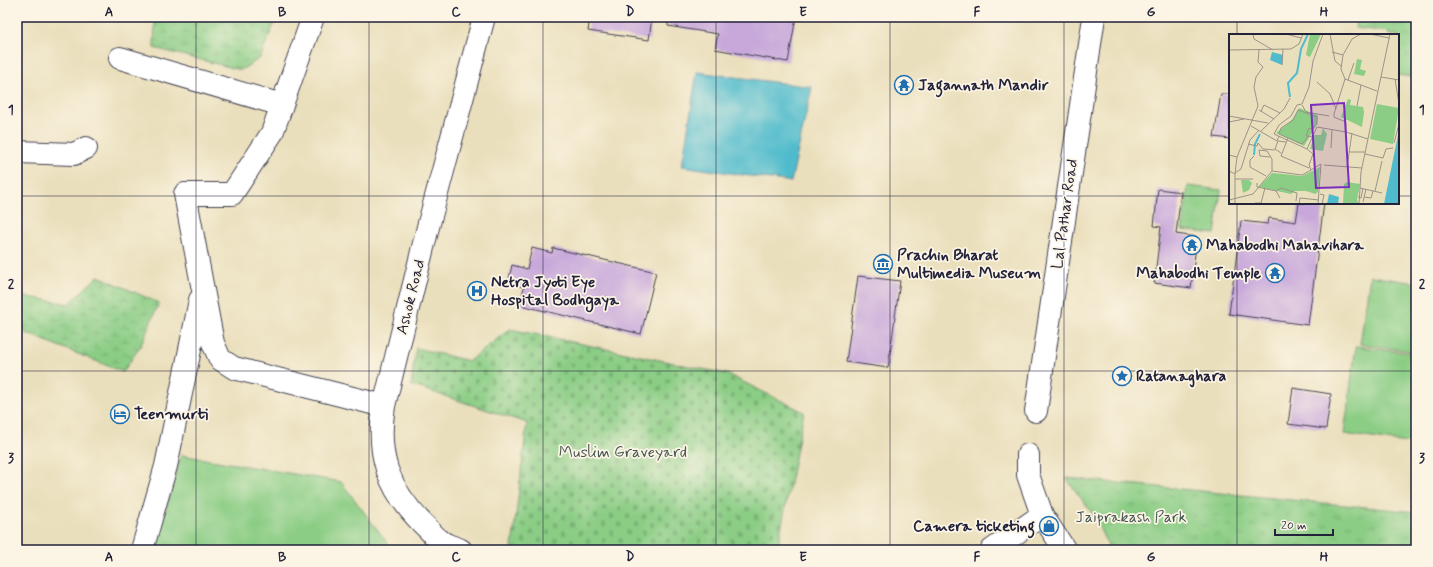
<svg xmlns="http://www.w3.org/2000/svg" width="1433" height="567" font-family="Mynerve,sans-serif">
<style>
.grass{fill:#8bcd85;stroke:#567860}
.wetland{fill:url(#wetland-marsh);stroke:#567860}
.cemetery{fill:url(#cemetery-stones);stroke:#567860}
.park{fill:url(#park-tufts);stroke:#567860}
.water{fill:#50bbcc;stroke:#396e84}
.building{fill:#c8a8da}
.lines{fill:none;stroke-linecap:round;stroke-linejoin:round}
.minor-casing{stroke:#403e4e;stroke-width:24}
.minor{stroke:#fff;stroke-width:22}
.grid{fill:none;stroke:#22223b;stroke-width:1;stroke-opacity:0.55}
.labels{text-anchor:middle;dominant-baseline:central;stroke-width:3.5;stroke-linejoin:round;paint-order:stroke}
.poi-label{font-size:16px;font-weight:bold;fill:#22223b;stroke:#fcf5e5;text-anchor:start}
.street-label{font-size:16px;fill:#22223b;stroke:#fcf5e5}
.park-label{font-size:16px;fill:#425551;stroke:#fcf5e5}
.inset-river{fill:none;stroke:#50bbcc;stroke-width:2}
.inset-road{fill:none;stroke:#9a9388;stroke-width:1}
.view{fill:#7b2cbf;fill-opacity:0.15;stroke:#7b2cbf;stroke-width:2}
.inset-edge{fill:none;stroke:#22223b;stroke-width:2}
.neatline{fill:none;stroke:#22223b;stroke-width:1.5}
.grid-label{font-size:13px;text-anchor:middle;font-weight:bold;fill:#22223b}
</style>
<defs>
<pattern id="wetland-marsh" width="20" height="14" patternUnits="userSpaceOnUse"><rect width="20" height="14" fill="#8bcd85"/><path d="M1 5h8M5 5V1M11 12h8M15 12V8" fill="none" stroke="#78b074"/></pattern>
<pattern id="cemetery-stones" width="16" height="16" patternUnits="userSpaceOnUse"><rect width="16" height="16" fill="#8bcd85"/><path d="M2 7V4a2 2 0 0 1 4 0v3zM10 15v-3a2 2 0 0 1 4 0v3z" fill="#78b074"/></pattern>
<pattern id="park-tufts" width="24" height="20" patternUnits="userSpaceOnUse"><rect width="24" height="20" fill="#8bcd85"/><path d="M3 7l-1-3M5 7V3M7 7l1-3M15 17l-1-3M17 17v-4M19 17l1-3" fill="none" stroke="#78b074"/></pattern>
</defs>
<rect width="100%" height="100%" fill="#fcf5e5"/>
<filter id="ink" filterUnits="userSpaceOnUse"><feTurbulence type="fractalNoise" baseFrequency=".025" numOctaves="2"/><feDisplacementMap in="SourceGraphic" scale="8" xChannelSelector="R" yChannelSelector="G"/><feConvolveMatrix kernelMatrix="1 2 1 2 8 2 1 2 1" color-interpolation-filters="sRGB"/></filter>
<filter id="wash" filterUnits="userSpaceOnUse"><feTurbulence type="fractalNoise" baseFrequency=".012" numOctaves="4" result="noise"/><feDisplacementMap in="SourceGraphic" scale="16" xChannelSelector="R" yChannelSelector="G"/><feGaussianBlur stdDeviation="0.9" result="paint"/><feColorMatrix in="noise" values="0 0 0 0 0 0 0 0 0 0 0 0 0 0 0 0 0 1.4 0 .05"/><feComposite in="paint" operator="in"/></filter>
<g filter="url(#wash)">
<rect width="100%" height="100%" fill="#eadfbc"/>
<!-- grass -->
<path class="grass" d="M1188,186L1221,190L1215,234L1182,230Z
M1370,276L1416,283V352L1360,344Z
M1356,346L1416,354V427L1414,444L1344,434Z
M181,455L341,482L393,550H154Z"/>
<!-- wetland -->
<path class="wetland" d="M155,17H277L260,58L241,70L154,48Z
M98,276L159,303L141,345L123,372L26,333L17,328V295L69,304Z"/>
<!-- cemetery -->
<path class="cemetery" d="M510,329L727,374L804,412L777,550H519L512,548L527,423L411,385L416,348L469,361Z"/>
<!-- park -->
<path class="park" d="M1357,17H1416V78L1398,75V35H1389V32L1355,28Z
M1066,478L1416,512V550H1110L1092,513Z"/>
<!-- water -->
<path class="water" d="M697,72L812,87L791,182L682,166Z"/>
<g id="blocks">
<!-- building -->
<path class="building" d="M590,17H652L649,40L588,31Z
M668,17H796L788,62L715,49L718,34L668,26Z
M1221,94H1230V139L1214,137Z
M1158,189L1181,192L1176,234L1197,237L1191,288L1154,283L1161,227L1154,226Z
M1299,203H1324L1308,325L1229,314L1241,221L1268,224L1269,218L1296,222Z
M532,248L552,253L553,248L656,272L641,334L520,305L524,287L508,284L512,265L527,269Z
M858,276L900,281L888,368L846,362Z
M1293,388L1331,394L1326,429L1288,424Z"/>
</g>
</g>
<g filter="url(#ink)">
<use href="#blocks" fill-opacity="0" stroke="#403e4e" stroke-width="1"/>
<g class="lines">
<defs>
<path id="minor" d="M313,17L272,133L232,194H185L213,343L220,359L234,368L384,406
M120,58L282,105
M17,152L74,154L86,148
M1036,411L1094,17
M1028,455V475L1042,515L1065,550
M142,550L166,466L194,330L200,300
M461,550C454,547 446,545 441,541C434,537 429,529 423,524C388,489 376,455 384,406L428,227L484,17
M992,550L1042,515"/>
</defs>
<!-- minor casing -->
<use href="#minor" class="minor-casing"/>
<!-- minor -->
<use href="#minor" class="minor"/>
</g>
</g>
<!-- grid -->
<path class="grid" d="M196,17V550M369,17V550M543,17V550M716,17V550M890,17V550M1064,17V550M1237,17V35M17,196H1230M1398,196H1416M1237,203V550M17,371H1416"/>
<!-- icons -->
<defs>
<symbol id="temple-ring" viewBox="-11 -11 22 22"><circle r="9.5" fill="#fcf5e5" stroke="#1f6fb2" stroke-width="1.5"/><path d="M0-6L5-2H3V0L6.5 2.5H4V6H1.5V3h-3V6H-4V2.5H-6.5L-3 0V-2H-5Z" fill="#1f6fb2"/></symbol>
<symbol id="museum-ring" viewBox="-11 -11 22 22"><circle r="9.5" fill="#fcf5e5" stroke="#1f6fb2" stroke-width="1.5"/><path d="M0-6L6-3V-2H-6V-3ZM-5-1h2V3h-2ZM-1-1h2V3h-2ZM3-1h2V3H3ZM-6 4H6V6H-6Z" fill="#1f6fb2"/></symbol>
<symbol id="hospital-ring" viewBox="-11 -11 22 22"><circle r="9.5" fill="#fcf5e5" stroke="#1f6fb2" stroke-width="1.5"/><path d="M-5-5h3v3.5h4V-5h3V5h-3V1.5h-4V5h-3Z" fill="#1f6fb2"/></symbol>
<symbol id="sight-ring" viewBox="-11 -11 22 22"><circle r="9.5" fill="#fcf5e5" stroke="#1f6fb2" stroke-width="1.5"/><path d="M0-6L1.8-2.2L6-1.7L2.9 1.2L3.7 5.4L0 3.3L-3.7 5.4L-2.9 1.2L-6-1.7L-1.8-2.2Z" fill="#1f6fb2"/></symbol>
<symbol id="hotel-ring" viewBox="-11 -11 22 22"><circle r="9.5" fill="#fcf5e5" stroke="#1f6fb2" stroke-width="1.5"/><path d="M-6-4.5h1.5V1H6V5H4.5V3h-9V5H-6ZM-4 0a1.8 1.8 0 1 1 3.6 0ZM.5 0V-2.5h3Q6-2.5 6 0Z" fill="#1f6fb2"/></symbol>
<symbol id="shop-ring" viewBox="-11 -11 22 22"><circle r="9.5" fill="#fcf5e5" stroke="#1f6fb2" stroke-width="1.5"/><path d="M-5-2.5h2.3a2.7 3.5 0 0 1 5.4 0H5L5.5 6h-11ZM-1.5-2.5h3a1.5 2.3 0 0 0-3 0Z" fill="#1f6fb2"/></symbol>
</defs>
<g fill-rule="evenodd">
<use href="#temple-ring" x="893" y="74" width="22" height="22"/>
<use href="#temple-ring" x="1181" y="234" width="22" height="22"/>
<use href="#museum-ring" x="872" y="253" width="22" height="22"/>
<use href="#temple-ring" x="1264" y="262" width="22" height="22"/>
<use href="#hospital-ring" x="466" y="280" width="22" height="22"/>
<use href="#sight-ring" x="1111" y="365" width="22" height="22"/>
<use href="#hotel-ring" x="109" y="403" width="22" height="22"/>
<use href="#shop-ring" x="1038" y="515" width="22" height="22"/>
</g>
<g class="labels">
<!-- poi labels -->
<g class="poi-label">
<text x="918" y="85">Jagannath Mandir</text>
<text x="1206" y="245">Mahabodhi Mahavihara</text>
<text x="897" y="255">Prachin Bharat<tspan x="897" dy="18">Multimedia Museum</tspan></text>
<text x="1261" y="273" text-anchor="end">Mahabodhi Temple</text>
<text x="491" y="282">Netra Jyoti Eye<tspan x="491" dy="18">Hospital Bodhgaya</tspan></text>
<text x="1136" y="376">Ratanaghara</text>
<text x="134" y="414">Teenmurti</text>
<text x="1035" y="526" text-anchor="end">Camera ticketing</text>
</g>
<!-- street labels -->
<g class="street-label">
<text transform="translate(1065 214) rotate(-82)">Lal Pathar Road</text>
<text transform="translate(411 297) rotate(-76)">Ashok Road</text>
</g>
<!-- park labels -->
<g class="park-label">
<text x="623" y="452">Muslim Graveyard</text>
<text x="1131" y="517">Jaiprakash Park</text>
</g>
</g>
<!-- overview -->
<g transform="translate(1229 34)">
<rect width="170" height="170" fill="#eadfbc"/>
<path d="M70,74L89,81L88,90L75,112L47,99L64,85Z" fill="#8bcd85"/>
<path d="M81,0H92L81,23L77,21ZM128,25L133,26L131,35L137,37L135,42L125,40ZM119,65L122,66L121,71L134,73L135,78L133,93L112,83ZM12,146H20L23,149L20,156L14,159Z" fill="#8bcd85"/>
<path d="M94,94L98,100L94,117L81,115L85,101H92Z" fill="#8bcd85"/>
<path d="M148,70L170,74L164,110L141,105ZM91,133L89,158L86,160L77,157H66L62,160L30,153L43,139L73,142ZM118,148L131,150L128,166L130,170H114L115,150Z" fill="#8bcd85"/>
<path d="M43,18L54,21L53,31L41,26ZM170,94V170H155L169,101ZM100,160L110,163L109,170H98Z" fill="#50bbcc"/>
<path class="inset-river" d="M61,63L59,49L68,39L72,15L79,0M25,121L26,110L31,100"/>
<path class="inset-road" d="M24,0L25,5L44,16M57,0L72,4M101,0L106,27L112,32M141,0L160,4M0,16L62,15L70,10L74,0M103,18L114,21L112,35L116,45L148,57M114,21L123,5L132,0M53,31L54,15M152,43L170,46M166,45L170,70M119,46L125,29M88,48L101,60L107,75M73,71L77,78L100,82M128,72L132,51M30,76L45,85M32,77L35,71L51,79M105,80L116,45M105,80V83L117,88V98M0,82L39,89M0,88L15,85M22,92L48,107L50,102M32,97L55,75L61,64M80,102H77L80,94L83,95L88,90V83L69,76L64,86L52,94L50,100L73,110L80,102L83,103M59,104L52,122L80,134M165,109L170,90M19,110L28,112L29,109L34,115L46,116M102,114L103,95M78,115L45,100L50,91L62,82L68,71L73,70L80,53L84,27L94,0M121,118H136M52,119L46,115L49,107L57,108M136,120L154,124L157,115L164,114M0,121L8,123L6,140M25,122L21,126V133L37,142M8,123L29,72L25,53L27,43L34,33L29,28L30,16M41,123L31,122L30,116L38,117L43,125V137M95,131L133,134M118,133L123,99M82,136L92,130L89,170M0,137L6,140V170M6,139L12,135L21,106L30,96M6,145H24M28,149V153L47,157L51,164M131,154L153,159M47,157L52,154L68,159L67,167M146,157L153,127M91,160L95,161L93,170M129,163L132,164L134,154M135,163L142,164L144,157M0,166L24,160L43,137L73,141L82,136L80,131L84,120L78,115L88,93L117,98L139,105M134,168L137,155M26,169H32L36,154M70,170L71,164L90,166M130,170L132,138L161,0"/>
<path class="view" d="M115,69L120,153L87,154L82,71Z"/>
<rect width="170" height="170" class="inset-edge"/>
</g>
<!-- margin -->
<rect width="1433" height="567" fill="none" stroke="#fcf5e5" stroke-width="44"/>
<!-- scale -->
<path d="M1275 529v6h58v-6" fill="none" stroke="#22223b" stroke-width="2"/>
<text x="1281" y="529" font-size="12" fill="#22223b" stroke="#fcf5e5" stroke-width="3" paint-order="stroke">20 m</text>
<rect x="22" y="22" width="1389" height="523" class="neatline"/>
<g class="grid-label">
<text x="109" y="16">A</text>
<text x="282" y="16">B</text>
<text x="456" y="16">C</text>
<text x="630" y="16">D</text>
<text x="803" y="16">E</text>
<text x="977" y="16">F</text>
<text x="1151" y="16">G</text>
<text x="1324" y="16">H</text>
<text x="11" y="114">1</text>
<text x="1422" y="114">1</text>
<text x="11" y="288">2</text>
<text x="1422" y="288">2</text>
<text x="11" y="462">3</text>
<text x="1422" y="462">3</text>
<text x="109" y="561">A</text>
<text x="282" y="561">B</text>
<text x="456" y="561">C</text>
<text x="630" y="561">D</text>
<text x="803" y="561">E</text>
<text x="977" y="561">F</text>
<text x="1151" y="561">G</text>
<text x="1324" y="561">H</text>
</g>
</svg>
